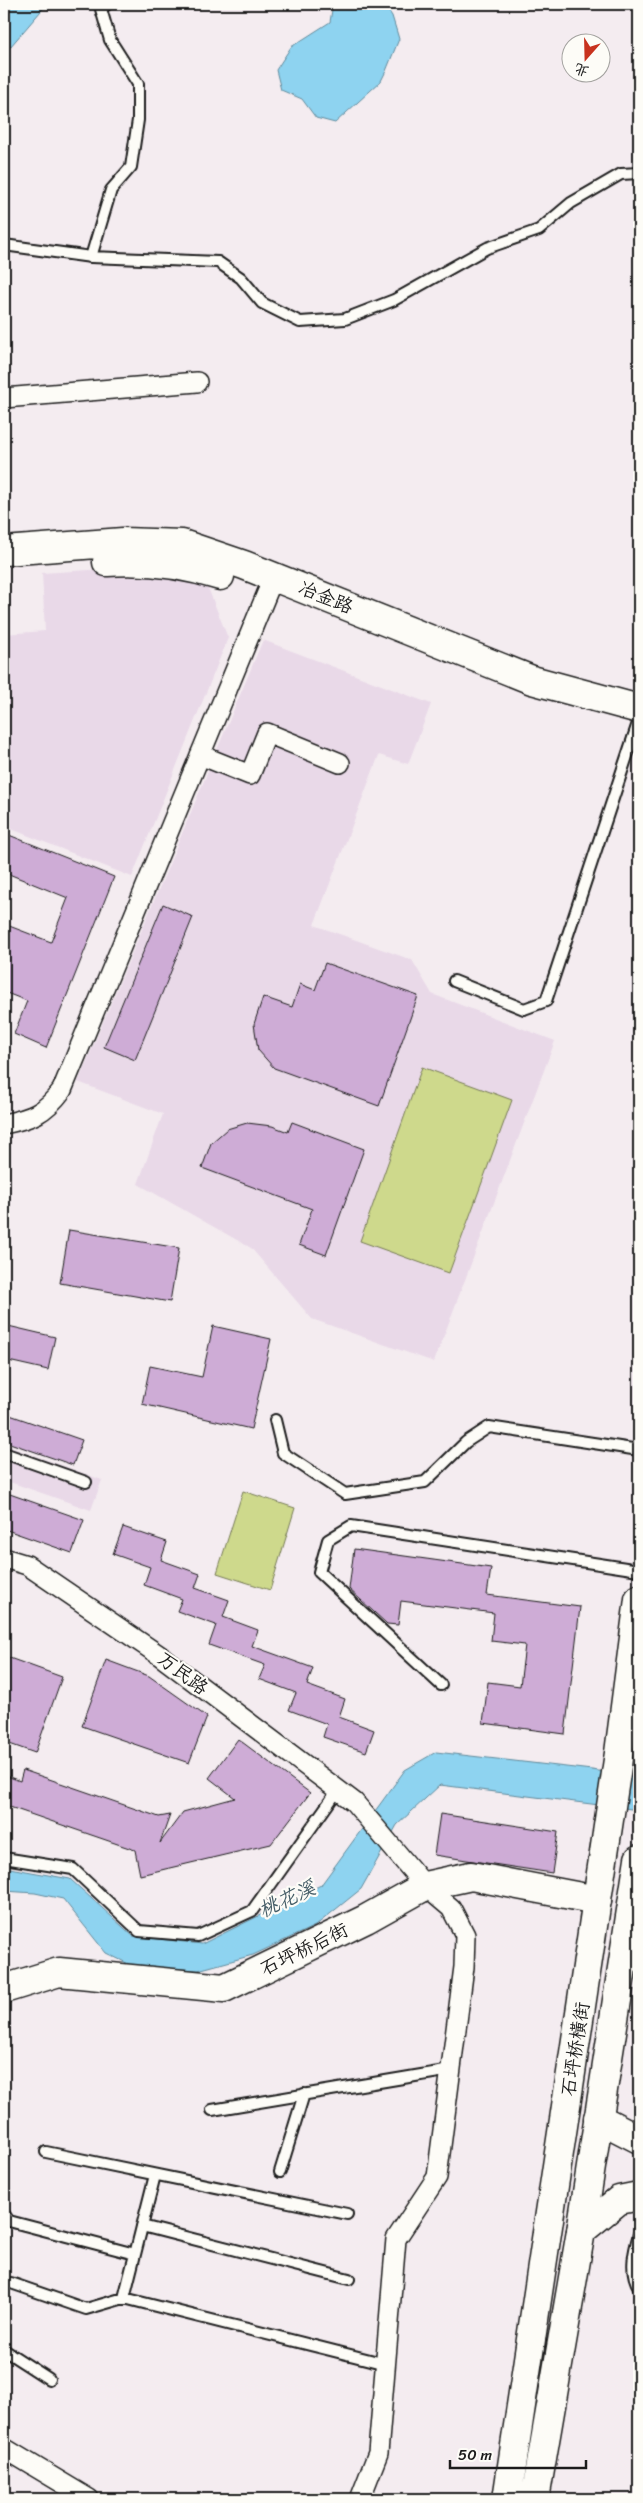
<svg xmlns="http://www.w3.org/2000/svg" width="643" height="2503" font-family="Sriracha,'LXGW WenKai TC',sans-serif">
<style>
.built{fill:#e9d9e8}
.green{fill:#ced98c;stroke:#757a54}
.water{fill:#8ed3f0;stroke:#608a9b}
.building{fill:#ceacd6;stroke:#1c1c1c}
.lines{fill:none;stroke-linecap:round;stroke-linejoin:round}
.lane-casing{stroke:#1c1c1c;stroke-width:14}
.street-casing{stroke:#1c1c1c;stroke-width:22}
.secondary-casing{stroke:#1c1c1c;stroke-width:31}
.primary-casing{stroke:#1c1c1c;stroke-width:31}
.lane{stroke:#fdfcf7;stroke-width:10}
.street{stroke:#fdfcf7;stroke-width:19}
.secondary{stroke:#fdfcf7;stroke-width:28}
.primary{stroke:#fdfcf7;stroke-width:28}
.labels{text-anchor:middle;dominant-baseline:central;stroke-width:4.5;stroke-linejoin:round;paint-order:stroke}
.street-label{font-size:19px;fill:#1c1c1c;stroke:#fdfcf7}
.water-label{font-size:20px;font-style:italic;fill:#445c66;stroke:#fdfcf7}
</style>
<rect width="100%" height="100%" fill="#f4ecf0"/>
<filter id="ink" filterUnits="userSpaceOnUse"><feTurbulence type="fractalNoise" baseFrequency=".02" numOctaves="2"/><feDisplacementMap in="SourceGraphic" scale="10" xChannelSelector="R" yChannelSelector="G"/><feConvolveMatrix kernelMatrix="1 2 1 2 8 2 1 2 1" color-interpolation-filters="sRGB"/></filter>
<g filter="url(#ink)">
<!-- built -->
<path class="built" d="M121,568L206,583L228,638L132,877L4,826V634L45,631L42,573Z
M263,640L431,704L408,764L379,755L314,925L412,960L432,994L555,1041L434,1362L312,1319L251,1248L138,1184L163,1114L78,1082Z
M4,1445L102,1480L91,1510L4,1480Z"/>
<!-- green -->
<path class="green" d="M422,1067L512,1100L449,1273L360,1241Z
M243,1491L295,1508L270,1590L217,1573Z"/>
<!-- water -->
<path class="water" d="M4,4H47L4,54Z
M333,4H384L392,16L399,39L386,71L381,81L335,123L316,118L302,99L281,90L276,70L291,47L330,22Z
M436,1752L592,1770L639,1777V1810L440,1785L397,1825L361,1889L315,1926L253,1955L198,1970L133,1966L106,1953L63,1899L35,1893L4,1891V1867L70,1879L133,1936L202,1944L321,1885L405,1770Z"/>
<!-- building -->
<path class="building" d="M4,833L114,877L46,1048L14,1034L27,1001L4,992V924L51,942L68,898L4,872Z
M163,904L193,917L135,1060L104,1047Z
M325,963L418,996L379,1106L274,1068L258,1050L254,1024L263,997L292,1007L300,984L315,990Z
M292,1122L364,1149L326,1255L299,1245L312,1209L202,1168L211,1143L227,1129L247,1123L272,1126L288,1132Z
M69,1230L179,1248L170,1302L60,1283Z
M4,1325L55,1337L48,1370L4,1360Z
M213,1326L271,1339L251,1429L142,1404L150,1366L202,1377Z
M4,1413L82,1440L73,1465L4,1441Z
M4,1492L84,1520L72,1553L4,1529Z
M123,1527L167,1542L161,1560L200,1574L195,1588L229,1600L223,1617L258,1630L252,1646L313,1668L307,1685L345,1699L339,1717L374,1730L366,1752L323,1737L327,1724L289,1710L296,1693L259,1679L265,1665L209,1645L216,1625L177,1611L182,1599L144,1585L150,1567L113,1554Z
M354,1549L491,1568L487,1595L580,1607L565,1734L483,1723L488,1682L520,1686L525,1645L491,1641L494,1613L401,1601L398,1625L387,1624L349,1589Z
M4,1656L62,1677L35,1753L4,1742Z
M106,1660L149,1676L207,1717L189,1763L82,1726Z
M238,1739L310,1793L271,1844L140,1875L135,1850L4,1805V1775L20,1781L23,1770L159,1817L170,1815L160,1843L183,1812L235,1798L209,1778Z
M440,1814L558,1832L552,1873L434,1855Z"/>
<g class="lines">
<defs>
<path id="lane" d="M4,245L91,257L218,262L241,278L262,303L300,322L345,319L394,300L487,248L539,230L571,203L621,174L639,173
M91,257L111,190L131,167L138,120V84L110,40L101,9L107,4
M454,981L524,1009L546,1001L637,726
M275,1420L283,1453L345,1494L425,1482L466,1442L489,1427L639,1450
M4,1453L86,1482
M441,1685L319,1572L328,1540L351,1526L639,1570
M4,1858L73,1869L139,1931L198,1936L252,1911L338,1790
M212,2110L451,2070
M46,2152L347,2214
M280,2172L304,2094
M4,2214L9,2221L135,2254
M142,2226L349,2279
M639,2234C634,2251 629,2272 639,2287
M11,2283L86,2309L124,2298L386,2364
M124,2298L155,2175
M4,2350L49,2379"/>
<path id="street" d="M4,398L197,382
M200,755L250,775L267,733L340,763
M4,1124C32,1118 44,1114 62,1090L274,576
M4,1558L27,1565L159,1655L354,1802L425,1886L451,1908L465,1935L464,1967L437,2177L396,2239L378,2453L360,2499
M4,2448L89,2499"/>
<path id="secondary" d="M4,551L123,542L182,544L244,565L532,680L639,709
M107,562C146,559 183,564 220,576
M4,1989L59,1972L224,1988L366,1919L425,1886L471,1876L597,1900
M598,2118L639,2139
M581,2231L619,2200L639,2196"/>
<path id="primary" d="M507,2499L619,1753L639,1599
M535,2499L581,2231L639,1859"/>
</defs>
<!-- lane casing -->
<use href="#lane" class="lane-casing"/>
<!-- street casing -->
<use href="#street" class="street-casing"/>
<!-- secondary casing -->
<use href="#secondary" class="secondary-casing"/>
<!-- primary casing -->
<use href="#primary" class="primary-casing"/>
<!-- lane -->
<use href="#lane" class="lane"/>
<!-- street -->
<use href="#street" class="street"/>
<!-- secondary -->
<use href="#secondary" class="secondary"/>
<!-- primary -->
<use href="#primary" class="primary"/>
</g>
</g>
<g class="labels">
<!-- street labels -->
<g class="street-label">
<text transform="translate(326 597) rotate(22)">冶金路</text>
<text transform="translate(183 1673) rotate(37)">万民路</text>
<text transform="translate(304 1949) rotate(-26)">石坪桥后街</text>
<text transform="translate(575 2049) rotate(-81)">石坪桥横街</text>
</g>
<!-- water labels -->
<g class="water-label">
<text transform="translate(287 1899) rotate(-25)">桃花溪</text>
</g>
</g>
<!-- margin -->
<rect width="643" height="2503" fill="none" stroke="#fdfcf7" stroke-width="20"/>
<rect x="10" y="10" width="623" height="2483" fill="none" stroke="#1c1c1c" stroke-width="2" filter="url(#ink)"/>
<!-- north arrow -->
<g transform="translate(586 58) rotate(200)"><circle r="24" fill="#fdfcf7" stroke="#a3a29f"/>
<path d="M0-4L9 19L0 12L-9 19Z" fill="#c8321e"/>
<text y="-8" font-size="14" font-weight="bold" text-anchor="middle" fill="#1c1c1c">北</text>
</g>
<!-- scale -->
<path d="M450 2460v8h136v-8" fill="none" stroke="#1c1c1c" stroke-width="2.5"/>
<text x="458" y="2460" font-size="15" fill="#1c1c1c" stroke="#fdfcf7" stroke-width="4" paint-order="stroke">50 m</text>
</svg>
